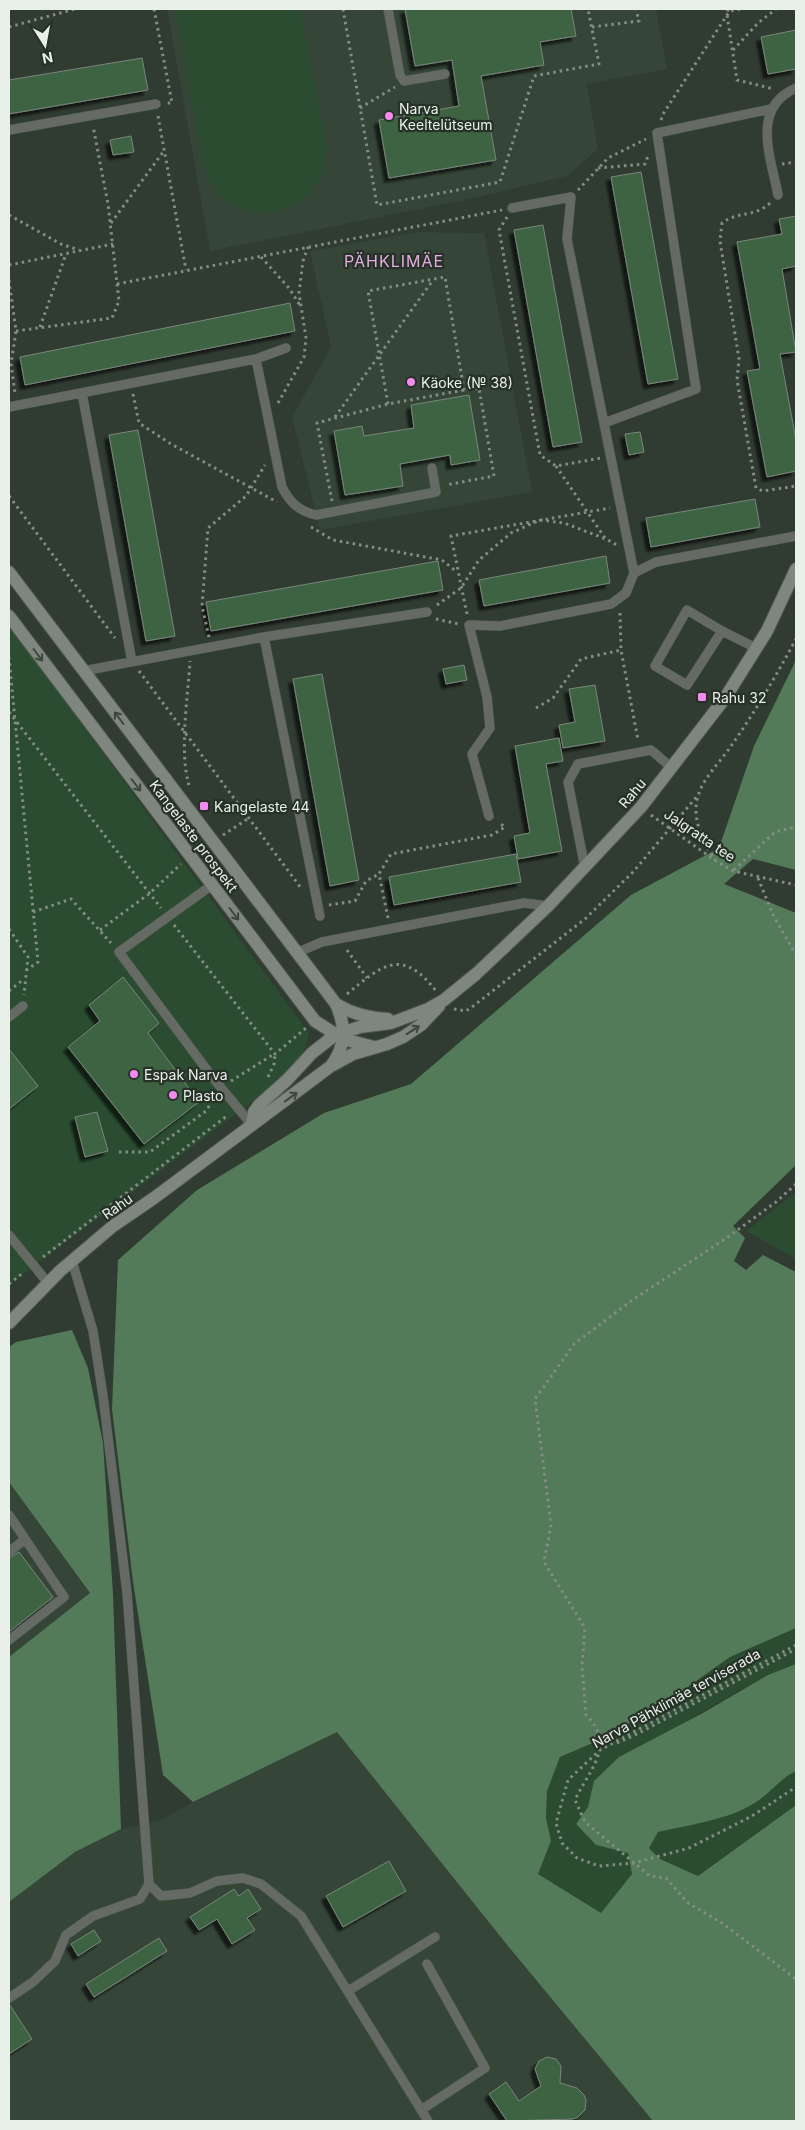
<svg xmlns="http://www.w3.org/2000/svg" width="805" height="2130" font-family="Inter,sans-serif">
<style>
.built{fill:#354537}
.green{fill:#2b4c30}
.forest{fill:#537a59}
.building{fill:#3d6343;stroke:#7a867b;filter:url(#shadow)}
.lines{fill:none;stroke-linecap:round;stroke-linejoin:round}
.lane-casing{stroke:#4e584f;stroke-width:10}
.secondary-casing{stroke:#4e584f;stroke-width:14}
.path{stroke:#848d85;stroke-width:3;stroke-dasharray:2.5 4;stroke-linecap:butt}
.lane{stroke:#656a65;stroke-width:9}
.secondary{stroke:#7e867f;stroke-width:12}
.oneway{stroke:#3c463d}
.poi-dot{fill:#f489f0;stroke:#263127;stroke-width:2}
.labels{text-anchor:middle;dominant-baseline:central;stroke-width:4.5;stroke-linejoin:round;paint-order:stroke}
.poi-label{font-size:14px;fill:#e9f0ea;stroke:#263127;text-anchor:start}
.street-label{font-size:14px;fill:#e9f0ea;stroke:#263127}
.quarter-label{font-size:16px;letter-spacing:1px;fill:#e6abe3;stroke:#263127}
</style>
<defs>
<filter id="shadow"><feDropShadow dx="-4.5" dy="4.5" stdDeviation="1" flood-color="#0009"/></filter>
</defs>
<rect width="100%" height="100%" fill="#303b31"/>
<!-- built -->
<path class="built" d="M167,9H656L667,69L587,84L598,149L567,176L469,199L210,251Z
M418,232L484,233L532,492L320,530L292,417L331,347L310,251Z
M9,1482L90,1594L9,1657Z
M337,1731L654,2121H9V1902L75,1852L121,1829L161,1820L193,1802Z"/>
<!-- green -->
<path class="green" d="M176,9H300L327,147C325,160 324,173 317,184C295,216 251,222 222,197C212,188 208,176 203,163Z
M9,625L309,1033L302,1058L268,1090L9,1285Z
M796,1192V1259L746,1231Z
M796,1628V1664C724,1692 659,1741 594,1781L588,1807L576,1824L596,1845L628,1853L632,1874L601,1914L538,1874L551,1841L546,1818L547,1791L560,1757L602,1739L668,1701L730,1657Z
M796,1771V1805L698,1876L660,1859L649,1848L658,1832L711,1820L753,1804L784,1777Z"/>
<!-- forest -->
<path class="forest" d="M796,660V870L753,859L724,884L796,913V1165L733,1226L745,1238L734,1261L746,1270L763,1255L796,1272V1628L730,1657L668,1701L602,1739L560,1757L547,1791L546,1818L551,1841L538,1874L601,1913L632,1874L628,1853L596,1845L576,1824L588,1807L594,1781L619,1757L701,1714L768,1675L796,1664V1771C779,1779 769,1795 753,1804C727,1820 688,1825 658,1832L649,1848L660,1859L698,1876L796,1805V2121H653L508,1946L337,1732L193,1802L163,1775L133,1582L112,1409L118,1260L197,1190L324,1113L411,1084L631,895L719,848L754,746Z
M72,1330L88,1368L103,1443L113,1594L121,1829L75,1852L9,1902V1657L90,1593L9,1482V1347L16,1342Z"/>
<!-- building -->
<path class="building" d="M405,9H571L576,36L540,42L544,65L481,76L496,160L389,178L379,120L459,106L452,60L415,66Z
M796,30V69L768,74L761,37Z
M142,58L148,90L9,114V80Z
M131,136L134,152L113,155L110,140Z
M641,172L678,379L648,384L611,177Z
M796,216V266L782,269L796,352L780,354L796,440V471L767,477L747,371L760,369L737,242L782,234L779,219Z
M543,225L582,442L553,447L514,230Z
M290,303L295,331L25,385L20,357Z
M469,395L480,460L451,465L450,455L400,464L403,486L345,495L334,431L362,426L364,436L414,428L411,405Z
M138,430L175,636L146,641L109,435Z
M640,432L644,452L629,455L625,434Z
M755,499L760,527L651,547L646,518Z
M606,556L610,583L484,606L479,580Z
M438,561L443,590L211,631L206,602Z
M464,665L467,680L446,684L443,669Z
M322,674L359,880L330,886L293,679Z
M595,685L605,741L563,748L559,725L575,722L569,689Z
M559,738L563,761L546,764L562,851L518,859L514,836L530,833L515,746Z
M516,854L521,882L394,905L389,877Z
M123,977L159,1023L148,1033L199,1102L144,1144L68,1047L100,1021L89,1005Z
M9,1049L38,1086L9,1109Z
M97,1112L108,1151L85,1157L75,1117Z
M19,1552L53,1597L9,1632V1558Z
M389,1861L406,1891L343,1927L326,1896Z
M234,1889L239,1896L248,1889L261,1909L247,1918L255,1930L232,1944L217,1919L199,1930L190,1917Z
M94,1930L101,1941L78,1956L71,1944Z
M159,1938L167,1951L94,1997L86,1984Z
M9,2004L32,2039L9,2054Z
M547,2057L556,2059L561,2066L560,2083L577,2088L584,2095L586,2100L585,2110L578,2117L573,2119L507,2121L489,2094L506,2082L519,2101L541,2086L535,2069L539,2061Z"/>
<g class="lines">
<defs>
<path id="lane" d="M388,9L400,75L404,81L445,74
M9,130L156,104
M778,195C771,157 750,108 796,88
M512,208L571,197L567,239L634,573
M256,359L282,487C290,503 299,511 316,515L436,492L432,468
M82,393L132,662
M9,407L256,359L286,348
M604,423L696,389L657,133L771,109
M722,631L687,685L655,666L687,610L722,631L756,648
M264,637L320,916
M83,671L264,637L427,612
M489,816L472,754L490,728L487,697L469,625L500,626L611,604L626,593L634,573L656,562L796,536
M585,868L568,782L578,764L651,750L672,768
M212,885L119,952L213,1078L252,1125
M296,953L322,942L524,903L548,906
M9,1017L23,1006
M9,1235L48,1283
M9,1515L64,1597L9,1640
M9,1552L25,1539
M149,1884L161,1896L190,1893L217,1881L243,1878L261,1884L301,1916L428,2121
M348,1991L435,1937
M9,1998L33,1982L55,1961L66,1935L93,1916L140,1899L149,1884L127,1593L103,1396L93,1331L72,1261
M421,2110L485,2068L427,1964"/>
<path id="secondary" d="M9,572L336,1004C346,1026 346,1047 331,1066
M9,616L315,1021L343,1039L374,1047
M336,1004C352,1014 369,1018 388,1019
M252,1125L254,1112L259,1105L287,1080L312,1053L335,1035L360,1027L391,1023L428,1009L444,1000L476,974L548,906L641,807L725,698L767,631L796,569
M9,1323L60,1271L113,1226L154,1198L331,1066L353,1054L387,1044L403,1037L421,1025L439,1006"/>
</defs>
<!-- lane casing -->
<use href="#lane" class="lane-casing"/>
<!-- secondary casing -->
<use href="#secondary" class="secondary-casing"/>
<!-- path -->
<path class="path" d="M154,9L172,103H167
M343,9L377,205L500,182L534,76L599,64L588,9
M728,9L727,15L737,80L774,89
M9,27L75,9
M592,27L639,21L636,9
M733,50L758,23L776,9
M360,108L395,87
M158,116L186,270
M661,120L663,114L727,15L733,10L743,9
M782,164L796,162
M598,168L645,164L648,156
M578,190L608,158L646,139
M770,203C754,218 740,210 722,223L720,241L739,359L737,380L756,488L763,491L796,486
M9,215L61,244L79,250
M507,217L499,230L540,455L556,466L601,458
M111,223L163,152
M261,257L289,288L301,307
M9,265L113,244
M9,280L16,331L11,364L15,393
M117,284L502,210
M40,327L66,254
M16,331L112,318L119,301L108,204L93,126
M133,394L139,423L171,444L277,502
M278,403L304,357L306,338L299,293L303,261L308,247
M388,404L368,291L445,277L464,390L479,388L494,476L446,485
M335,417L433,280
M556,466L605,538
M9,496L115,638
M332,501L317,423L388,404L464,390
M311,527L333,540L442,560L457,572
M437,605L461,588L479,560L511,533L540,520L564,523L606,539L617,545
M620,613L621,650L638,740
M467,614L451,536L610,508
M436,619L459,624
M209,637L202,606L208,528L246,496L265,465
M9,657L38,962L25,971
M139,671L301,888
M536,708L553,698L581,659L621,650
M9,712L161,908
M189,785C179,752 188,696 190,661
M651,815L716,861L733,871L796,885
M223,835L249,818
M716,861C703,842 690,817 699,793C705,776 721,761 731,746C755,712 776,676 796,639
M734,870L775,832L796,827
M758,878L773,915L796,955
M329,905L355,901L366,881L379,874
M33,912L71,899L111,943
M388,918L379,874L391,854L492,835L505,827L498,822
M174,925L275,1054L306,1028
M9,929L28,957L24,995
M100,930L150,893L181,864
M347,950L367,978
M9,991L24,979
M347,994C382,965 402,947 436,991
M454,1009L466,1011L472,1007L585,919L633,872L699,794
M268,1077L274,1064L275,1054
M231,1081L274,1054
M119,1152H150L206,1111L214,1098
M796,1184L776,1202L728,1237L631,1301L574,1344L535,1399L551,1525L544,1562L585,1628L582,1665L586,1715C617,1745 589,1770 575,1800L585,1822L650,1876L666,1878L688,1903L722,1923L796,1979
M43,1257L228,1115
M9,1284L24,1272
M796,1645L600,1750L568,1780L556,1823L562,1843L577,1858L599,1866L634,1863L689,1848L752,1816L796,1787
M617,1743L639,1733L796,1649"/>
<!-- lane -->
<use href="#lane" class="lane"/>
<!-- secondary -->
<use href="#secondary" class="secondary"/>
</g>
<!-- one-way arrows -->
<defs><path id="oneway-shaft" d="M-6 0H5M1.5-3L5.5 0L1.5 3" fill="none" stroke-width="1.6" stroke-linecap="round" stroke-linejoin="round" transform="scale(1.25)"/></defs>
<g class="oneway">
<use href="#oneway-shaft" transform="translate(38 655) rotate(53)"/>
<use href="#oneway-shaft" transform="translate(119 718) rotate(-127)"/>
<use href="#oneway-shaft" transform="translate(136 785) rotate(53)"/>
<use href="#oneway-shaft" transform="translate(234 914) rotate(53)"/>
<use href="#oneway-shaft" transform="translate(413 1030) rotate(-33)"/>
<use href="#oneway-shaft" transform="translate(291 1097) rotate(-36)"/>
</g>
<!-- markers -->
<g class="poi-dot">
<circle cx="389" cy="116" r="5"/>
<circle cx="411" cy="382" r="5"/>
<rect x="697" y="692" width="10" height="10" rx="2.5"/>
<rect x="199" y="801" width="10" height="10" rx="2.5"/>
<circle cx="134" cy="1074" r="5"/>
<circle cx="173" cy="1095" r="5"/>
</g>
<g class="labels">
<!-- poi labels -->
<g class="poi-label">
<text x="399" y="108">Narva<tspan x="399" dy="16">Keeltelütseum</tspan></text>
<text x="421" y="382">Käoke (№ 38)</text>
<text x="712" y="697">Rahu 32</text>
<text x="214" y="806">Kangelaste 44</text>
<text x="144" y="1074">Espak Narva</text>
<text x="183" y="1095">Plasto</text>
</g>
<!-- street labels -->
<g class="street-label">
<text transform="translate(632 793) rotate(-50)">Rahu</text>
<text transform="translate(700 835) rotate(34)">Jalgratta tee</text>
<text transform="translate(194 836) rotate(53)">Kangelaste prospekt</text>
<text transform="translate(117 1206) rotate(-35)">Rahu</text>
<text transform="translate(676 1698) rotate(-29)">Narva Pähklimäe terviserada</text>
</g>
<!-- quarter labels -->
<g class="quarter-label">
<text x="394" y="261">PÄHKLIMÄE</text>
</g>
</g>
<!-- border -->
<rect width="805" height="2130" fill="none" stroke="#e9f0ea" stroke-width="20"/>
<!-- north arrow -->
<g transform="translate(45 45) rotate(169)" stroke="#263127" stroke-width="4" paint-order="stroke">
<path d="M0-4L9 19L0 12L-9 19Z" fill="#e9f0ea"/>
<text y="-8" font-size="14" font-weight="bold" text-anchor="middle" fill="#e9f0ea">N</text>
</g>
</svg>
